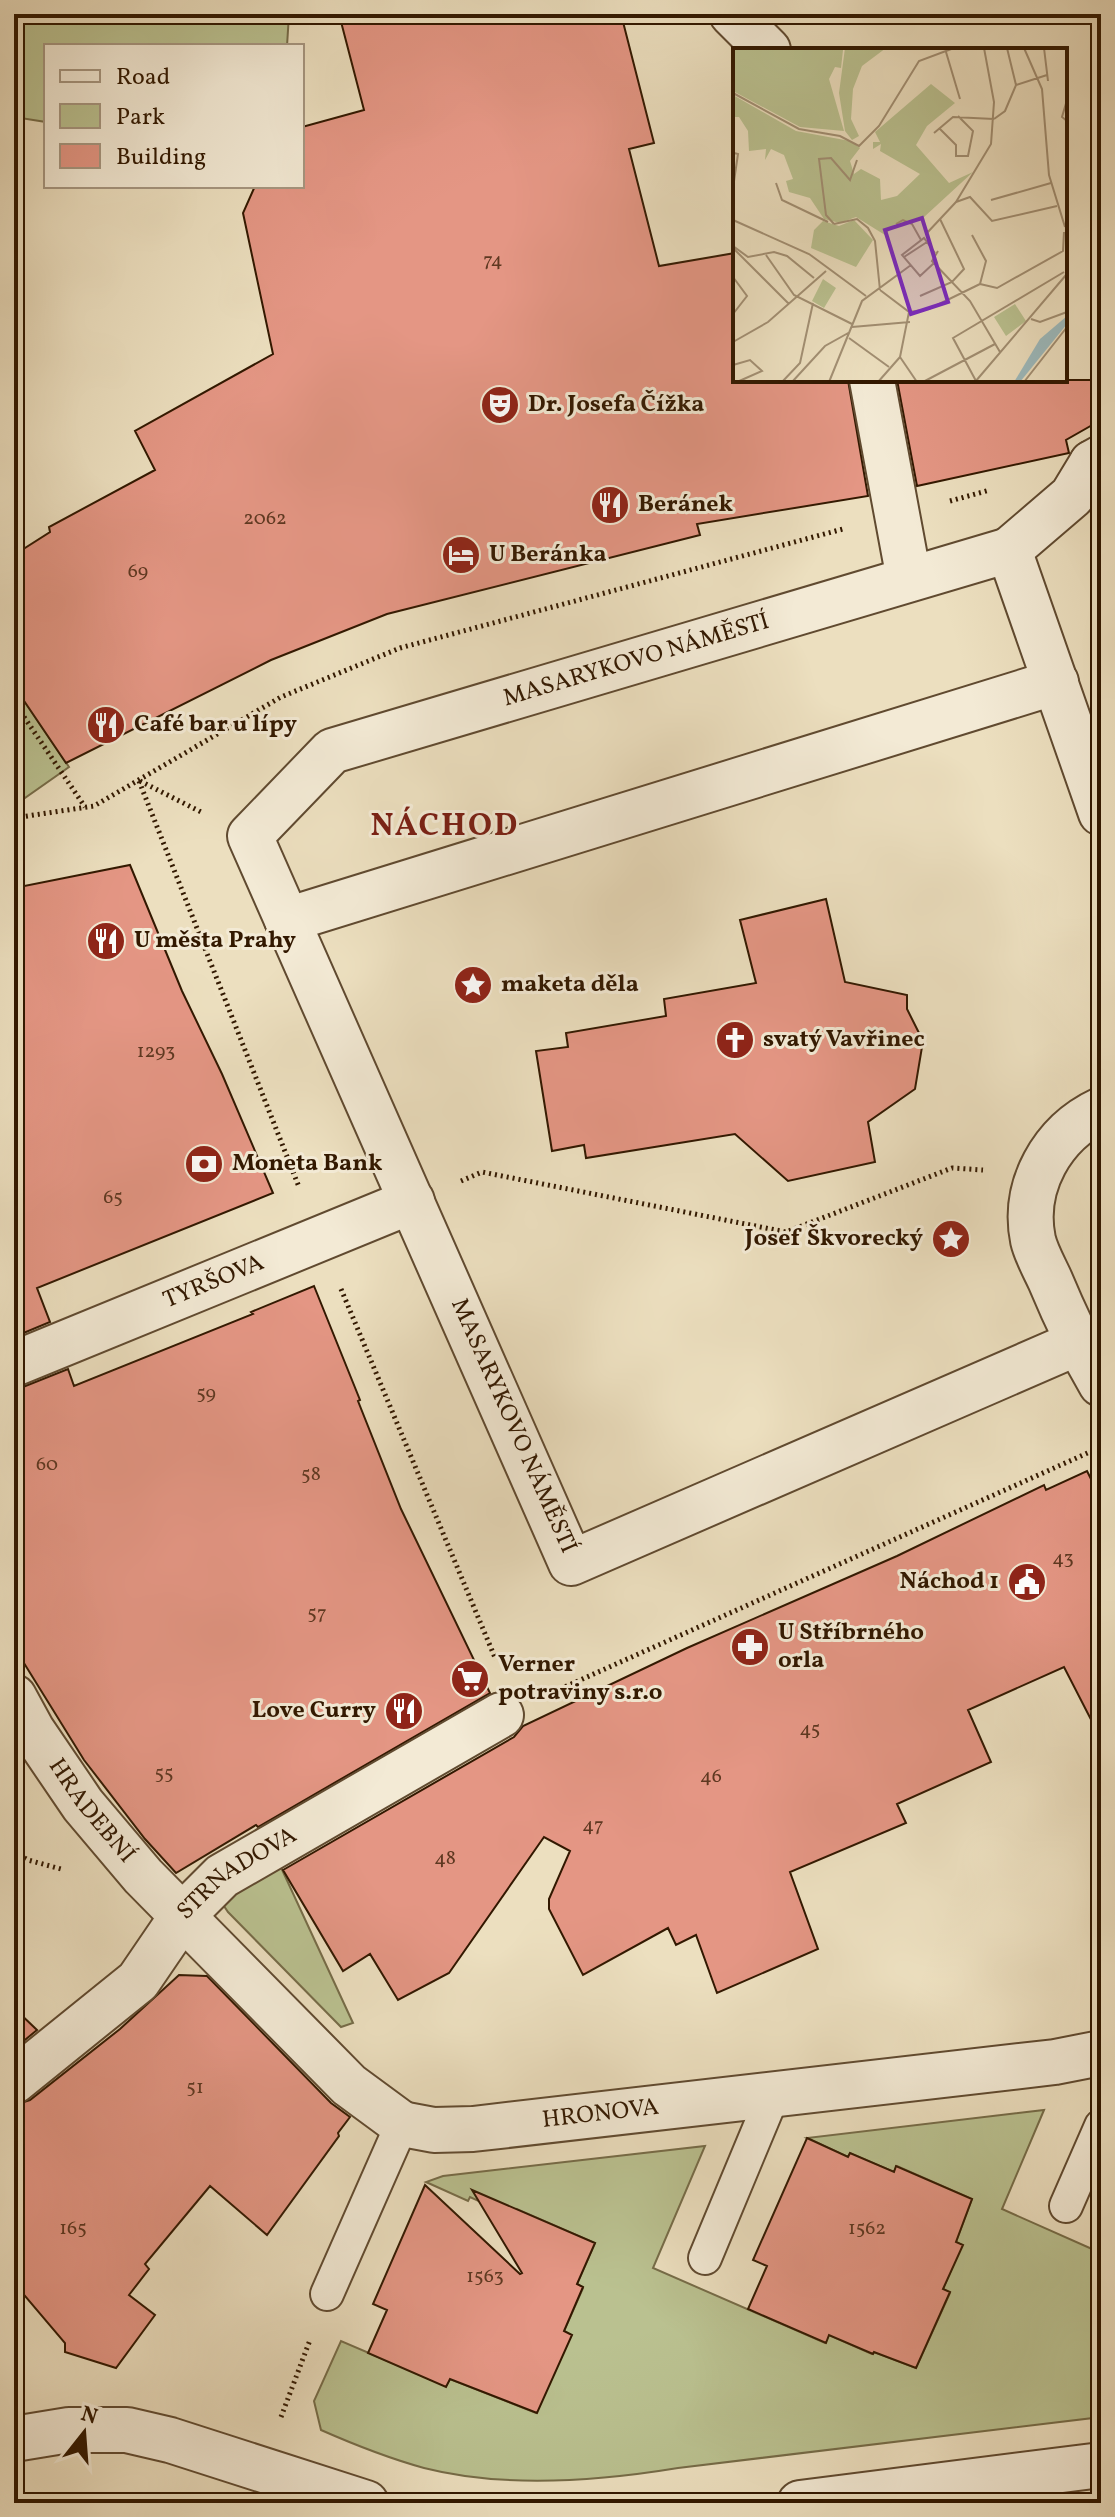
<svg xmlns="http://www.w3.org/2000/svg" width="1115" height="2517" font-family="Vollkorn,serif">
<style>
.green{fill:#bac190;stroke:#766c48;stroke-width:2}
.building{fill:#e49684;stroke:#321800;stroke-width:2}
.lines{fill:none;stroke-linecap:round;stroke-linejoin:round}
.service-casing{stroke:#604a30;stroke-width:36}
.pedestrian-casing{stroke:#604a30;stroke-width:48}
.minor-casing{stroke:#604a30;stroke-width:48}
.path{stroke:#321800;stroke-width:5;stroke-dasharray:2 4;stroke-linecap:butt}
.service{stroke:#f3ead5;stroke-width:32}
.pedestrian{stroke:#f3ead5;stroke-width:44}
.minor{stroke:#f3ead5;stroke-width:44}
.labels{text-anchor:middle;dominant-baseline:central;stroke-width:6;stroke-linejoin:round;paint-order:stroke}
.number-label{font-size:20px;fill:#5e3821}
.poi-label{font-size:24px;font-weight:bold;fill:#321800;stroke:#f3ead5;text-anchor:start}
.street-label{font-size:24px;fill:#321800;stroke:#f3ead5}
.district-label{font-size:32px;font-weight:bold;letter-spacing:2px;fill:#7a1f14;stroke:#f3ead5}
.inset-road{fill:none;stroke:#a28f73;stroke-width:2}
.view{fill:#7b2cbf;fill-opacity:0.15;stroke:#7b2cbf;stroke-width:4}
.inset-edge{fill:none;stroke:#321800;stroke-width:4}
</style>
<rect width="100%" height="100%" fill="#ecdfbf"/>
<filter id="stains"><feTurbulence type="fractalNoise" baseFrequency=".0025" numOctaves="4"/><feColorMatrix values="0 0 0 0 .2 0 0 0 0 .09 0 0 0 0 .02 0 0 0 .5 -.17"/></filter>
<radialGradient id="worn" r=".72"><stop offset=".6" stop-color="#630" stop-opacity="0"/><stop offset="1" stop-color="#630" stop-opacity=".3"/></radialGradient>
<!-- green -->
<path class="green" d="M14,14H289L287,46H46V122L14,117Z
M14,686L69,767L22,800L14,801Z
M278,1861L353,2023L341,2027L228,1912L224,1906L226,1899Z
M1044,2110L1002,2209L1101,2253V2417L678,2468C599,2481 502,2488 424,2468C388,2458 355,2445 321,2430L314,2401L341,2341L446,2386L450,2379L536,2413L571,2335L564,2331L583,2288L577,2284L595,2243L517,2209L514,2217L470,2197L468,2201L426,2182L443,2176L705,2146L653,2268L825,2343L829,2335L872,2354L874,2352L916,2368L950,2293L943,2289L962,2245L956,2242L972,2199L897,2166L894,2172L850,2153L848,2157L807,2138Z"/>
<!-- building -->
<path class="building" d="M339,14H621L654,143L629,149L659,266L735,253V380H848L868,496L697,524L700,535L387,614L271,660L66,763L14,686V555L50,532L49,527L155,470L135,431L273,354L243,213L255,186H302V127L364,110Z
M897,380H1101V420L1066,440L1069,453L917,486Z
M130,865L182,991L222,1074L273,1193L37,1288L50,1322L14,1337V888Z
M826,899L845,982L907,995V1009L923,1041L915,1089L868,1122L875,1162L788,1181L735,1134L586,1158L584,1145L552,1151L536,1051L568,1047L566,1033L666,1016L664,999L756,983L740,920Z
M314,1286L360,1400L358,1401L401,1509L490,1693L258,1827L256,1825L176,1873L145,1839L84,1760L14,1647V1388L23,1387L68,1369L74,1386L253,1314L251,1312Z
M1087,1471L1101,1499V1739L1064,1667L968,1710L991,1762L897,1804L906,1823L790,1872L818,1949L717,1993L696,1935L676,1945L668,1928L583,1975L549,1909V1899L570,1851L544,1837L449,1973L398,2000L370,1954L343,1971L283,1870L514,1737L523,1726L687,1648L897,1556L1044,1485L1046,1490Z
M179,1975L207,1976L331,2103L350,2117L338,2133L339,2136L267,2235L210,2186L145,2264L149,2269L129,2295L155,2315L116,2368L65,2352V2343L14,2283V2105L30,2100L120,2029Z
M14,2008L37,2030L14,2049Z
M807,2138L848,2157L850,2153L894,2172L896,2166L972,2199L956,2242L963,2245L943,2289L950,2292L916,2368L874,2352L873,2354L829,2335L826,2343L748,2309L767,2266L753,2260Z
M425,2185L520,2274L522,2273L472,2190L595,2243L577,2284L583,2287L564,2331L572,2335L537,2413L450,2379L446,2387L368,2353L387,2310L373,2304Z"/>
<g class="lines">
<defs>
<path id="service" d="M1066,2206L1101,2126
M705,2258L773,2095
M327,2294L402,2124"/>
<g id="pedestrian">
<path d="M1009,550L1072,496L1092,463"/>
<path id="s1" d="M14,1697L32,1730L83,1805L143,1876L349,2085L402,2124"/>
<path id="s2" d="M14,2081L138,1981L183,1915L222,1876L501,1715"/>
</g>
<g id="minor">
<path d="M732,14L768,50"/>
<path d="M872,380L909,579"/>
<path d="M1092,463L1101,458"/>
<path d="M287,920L1056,682"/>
<path d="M1101,1110C1052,1133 1022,1186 1033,1240C1036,1253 1044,1267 1050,1280C1065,1316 1081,1350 1101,1384"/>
<path id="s3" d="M1077,1343L571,1563L250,836L332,751L1009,550L1101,813"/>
<path id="s4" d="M14,1364L412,1201"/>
<path id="s5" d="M402,2124L434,2130L473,2129L1055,2062L1101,2053"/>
<path d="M14,2439L69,2430H127L170,2440L366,2503"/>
<path d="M800,2503L1101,2465"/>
</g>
</defs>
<!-- service casing -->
<use href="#service" class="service-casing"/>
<!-- pedestrian casing -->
<use href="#pedestrian" class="pedestrian-casing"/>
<!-- minor casing -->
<use href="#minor" class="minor-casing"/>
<!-- path -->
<path class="path" d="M950,501L990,490
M14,702L85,807
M139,781L299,1187
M140,781L203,813
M14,818L94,806L281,697L400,648L843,529
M461,1181L482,1172L786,1232L952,1168L983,1170
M341,1289L496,1660
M549,1694L1101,1447
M14,1852L28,1860L61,1869
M281,2417L310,2340"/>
<!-- service -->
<use href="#service" class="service"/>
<!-- pedestrian -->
<use href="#pedestrian" class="pedestrian"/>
<!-- minor -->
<use href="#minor" class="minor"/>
</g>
<!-- icons -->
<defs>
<symbol id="theatre-disc" viewBox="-11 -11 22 22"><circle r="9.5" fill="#8f2418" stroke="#f3ead5"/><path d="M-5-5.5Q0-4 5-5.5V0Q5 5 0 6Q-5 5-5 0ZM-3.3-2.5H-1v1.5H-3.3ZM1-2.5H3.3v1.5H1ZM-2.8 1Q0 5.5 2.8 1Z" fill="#fff"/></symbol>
<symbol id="restaurant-disc" viewBox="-11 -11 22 22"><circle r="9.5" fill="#8f2418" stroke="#f3ead5"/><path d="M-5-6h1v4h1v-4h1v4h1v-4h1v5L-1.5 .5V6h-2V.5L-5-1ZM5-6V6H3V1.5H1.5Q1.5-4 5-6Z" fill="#fff"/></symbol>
<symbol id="hotel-disc" viewBox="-11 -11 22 22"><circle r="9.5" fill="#8f2418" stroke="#f3ead5"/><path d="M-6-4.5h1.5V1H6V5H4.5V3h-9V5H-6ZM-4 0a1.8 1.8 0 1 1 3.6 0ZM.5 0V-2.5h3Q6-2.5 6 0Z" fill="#fff"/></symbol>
<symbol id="sight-disc" viewBox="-11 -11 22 22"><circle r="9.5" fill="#8f2418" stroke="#f3ead5"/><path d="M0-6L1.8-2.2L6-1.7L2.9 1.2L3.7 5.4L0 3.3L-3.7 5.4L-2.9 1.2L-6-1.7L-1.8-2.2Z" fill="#fff"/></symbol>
<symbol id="church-disc" viewBox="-11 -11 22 22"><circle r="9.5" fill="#8f2418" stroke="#f3ead5"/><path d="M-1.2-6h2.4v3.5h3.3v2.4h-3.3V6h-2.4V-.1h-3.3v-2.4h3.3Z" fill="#fff"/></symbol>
<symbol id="bank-disc" viewBox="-11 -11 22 22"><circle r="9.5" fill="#8f2418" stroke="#f3ead5"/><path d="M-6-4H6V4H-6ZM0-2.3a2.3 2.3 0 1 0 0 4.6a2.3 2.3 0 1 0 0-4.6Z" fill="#fff"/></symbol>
<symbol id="civic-disc" viewBox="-11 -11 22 22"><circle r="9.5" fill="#8f2418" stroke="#f3ead5"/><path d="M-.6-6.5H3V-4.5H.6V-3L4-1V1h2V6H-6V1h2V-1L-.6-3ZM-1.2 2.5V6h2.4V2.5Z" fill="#fff"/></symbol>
<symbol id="pharmacy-disc" viewBox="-11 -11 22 22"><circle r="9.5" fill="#8f2418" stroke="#f3ead5"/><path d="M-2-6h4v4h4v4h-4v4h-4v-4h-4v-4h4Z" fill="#fff"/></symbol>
<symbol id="supermarket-disc" viewBox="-11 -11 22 22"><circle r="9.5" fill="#8f2418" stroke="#f3ead5"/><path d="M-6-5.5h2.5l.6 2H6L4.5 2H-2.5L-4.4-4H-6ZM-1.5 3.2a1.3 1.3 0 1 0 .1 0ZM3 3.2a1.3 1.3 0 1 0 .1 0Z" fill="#fff"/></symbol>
</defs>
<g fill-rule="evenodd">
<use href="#theatre-disc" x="478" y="383" width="44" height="44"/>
<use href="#restaurant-disc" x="588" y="483" width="44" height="44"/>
<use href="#hotel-disc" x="439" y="533" width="44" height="44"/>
<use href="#restaurant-disc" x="84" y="703" width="44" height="44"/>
<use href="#restaurant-disc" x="84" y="919" width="44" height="44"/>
<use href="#sight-disc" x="451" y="963" width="44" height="44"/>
<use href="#church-disc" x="713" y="1018" width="44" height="44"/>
<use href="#bank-disc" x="182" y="1142" width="44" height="44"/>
<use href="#sight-disc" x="929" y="1217" width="44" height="44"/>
<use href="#civic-disc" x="1005" y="1560" width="44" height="44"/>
<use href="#pharmacy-disc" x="728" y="1625" width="44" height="44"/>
<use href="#supermarket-disc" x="448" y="1657" width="44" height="44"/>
<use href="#restaurant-disc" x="382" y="1689" width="44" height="44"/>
</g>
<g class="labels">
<!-- number labels -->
<g class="number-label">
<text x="493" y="261">74</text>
<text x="265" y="519">2062</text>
<text x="138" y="572">69</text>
<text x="156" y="1052">1293</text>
<text x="113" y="1198">65</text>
<text x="206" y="1394">59</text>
<text x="47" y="1465">60</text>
<text x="311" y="1475">58</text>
<text x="1063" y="1559">43</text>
<text x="317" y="1614">57</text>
<text x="810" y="1730">45</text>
<text x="164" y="1774">55</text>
<text x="711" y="1777">46</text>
<text x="593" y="1826">47</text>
<text x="445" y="1859">48</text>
<text x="195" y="2088">51</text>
<text x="73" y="2229">165</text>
<text x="867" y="2229">1562</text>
<text x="485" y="2277">1563</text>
</g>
<!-- poi labels -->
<g class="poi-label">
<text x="528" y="405">Dr. Josefa Čížka</text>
<text x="638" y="505">Beránek</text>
<text x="489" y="555">U Beránka</text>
<text x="134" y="725">Café bar u lípy</text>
<text x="134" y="941">U města Prahy</text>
<text x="501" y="985">maketa děla</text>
<text x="763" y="1040">svatý Vavřinec</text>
<text x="232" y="1164">Moneta Bank</text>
<text x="923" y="1239" text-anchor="end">Josef Škvorecký</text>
<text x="999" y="1582" text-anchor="end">Náchod 1</text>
<text x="778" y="1633">U Stříbrného<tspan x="778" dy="28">orla</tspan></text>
<text x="498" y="1665">Verner<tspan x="498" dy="28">potraviny s.r.o</tspan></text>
<text x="376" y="1711" text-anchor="end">Love Curry</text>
</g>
<!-- street labels -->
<g class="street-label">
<text stroke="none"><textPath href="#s3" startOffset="1782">MASARYKOVO NÁMĚSTÍ</textPath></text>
<text stroke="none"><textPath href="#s4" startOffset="216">TYRŠOVA</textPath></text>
<text transform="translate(513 1426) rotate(66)">MASARYKOVO NÁMĚSTÍ</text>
<text stroke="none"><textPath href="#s1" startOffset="138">HRADEBNÍ</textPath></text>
<text stroke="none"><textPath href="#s2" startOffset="308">STRNADOVA</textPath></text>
<text stroke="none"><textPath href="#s5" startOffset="200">HRONOVA</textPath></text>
</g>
<!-- district labels -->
<g class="district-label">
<text x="445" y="827">NÁCHOD</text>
</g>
</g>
<!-- overview -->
<g transform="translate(733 48)">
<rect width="334" height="334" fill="#ecdfbf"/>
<path d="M0,0L110,2L108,20L102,19L96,31L111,83L67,79L0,43ZM112,0H153L129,18L120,41L118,71L126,88L119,92L112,83L106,45ZM198,36L222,55L194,78L183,97L216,135L240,124L190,170L161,177L152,187L123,169L107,175L91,171L77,150L56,144L53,133L60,131L51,107L38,101L32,112L33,101L16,103L15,83L6,69H0V47L63,83L117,93L127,100L117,113L121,126L128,121L147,131L148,152L164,148L187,126L147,103L148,96L140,101V94H147L142,84ZM121,172L140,192L123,219L78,200L81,182L90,173L106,178ZM90,231L103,240L91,260L79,253ZM282,256L293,273L273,288L261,269Z" fill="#bac190"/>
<path d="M334,268V276L287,334H281L307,291Z" fill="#9dbabd"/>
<path class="inset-road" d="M274,0L283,37M291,0L309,41L316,127L332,179M311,0L315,33M213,4L227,51M0,45L66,81L107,88L126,98L146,78L186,13L221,0M334,52L329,69L334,73M261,71L272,63L283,37L314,27M206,80L223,97V108H235L240,83L225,68M201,85L220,69L261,71M43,135L49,152L95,174M0,140L5,106L1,105M258,152L318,135M223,154L258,96L261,54L251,0M223,154L237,149L259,173L324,158M0,172L76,206L133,248M101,176L93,167L86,111L98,110L117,132L124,112M101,176L124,171L135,180L142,193L147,242M163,176L170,172L179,176L188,192M193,186L223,154M239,187L253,213L247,236M0,198L15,209L41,204L54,208L81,230M0,200L56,256M205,203L199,213L237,253L267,304M33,207L61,247L119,276M171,209L194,194M201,215L187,228L169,207L191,190L202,205M0,229L14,248L0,266M247,236L264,240L330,203L331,184M147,242L176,264L167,309M187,248L219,234L231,221L207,171M176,264L196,261L247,236M298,271L307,274L334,264M119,279L177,274M116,290L156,319M0,294L35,274L93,223M167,309L184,334M0,317L17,312L29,323L4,334M243,333L220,290L331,224M49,334L67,315L80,255M59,334L92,298L117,284M96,334L129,253L178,217M145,334L167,309M190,334L262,296M242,334L333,227M291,334L334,279"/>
<path class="view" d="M189,170L215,254L178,266L152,182Z"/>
<rect width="334" height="334" class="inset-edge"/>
</g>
<!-- margin -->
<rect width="1115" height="2517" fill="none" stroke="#ecdfbf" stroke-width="48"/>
<rect x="16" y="16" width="1083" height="2485" fill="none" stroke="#321800" stroke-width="4"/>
<rect x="24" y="24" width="1067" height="2469" fill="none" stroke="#321800" stroke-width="2"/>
<!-- legend -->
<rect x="44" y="44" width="260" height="144" fill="#f3ead5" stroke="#a69680" stroke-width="2"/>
<rect x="60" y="70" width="40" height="12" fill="#f3ead5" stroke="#a69680" stroke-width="2"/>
<text x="116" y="84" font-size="24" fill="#321800">Road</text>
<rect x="60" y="104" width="40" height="24" fill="#bac190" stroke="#a69680" stroke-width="2"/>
<text x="116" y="124" font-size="24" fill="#321800">Park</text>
<rect x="60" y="144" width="40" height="24" fill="#e49684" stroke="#a69680" stroke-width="2"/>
<text x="116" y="164" font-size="24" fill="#321800">Building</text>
<!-- north arrow -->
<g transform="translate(84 2433) rotate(17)" stroke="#f3ead5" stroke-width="6" paint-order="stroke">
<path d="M0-6L14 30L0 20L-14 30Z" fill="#321800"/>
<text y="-12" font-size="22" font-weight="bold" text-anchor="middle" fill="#321800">N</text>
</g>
<rect width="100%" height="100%" filter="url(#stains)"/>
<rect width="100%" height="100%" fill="url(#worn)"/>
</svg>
